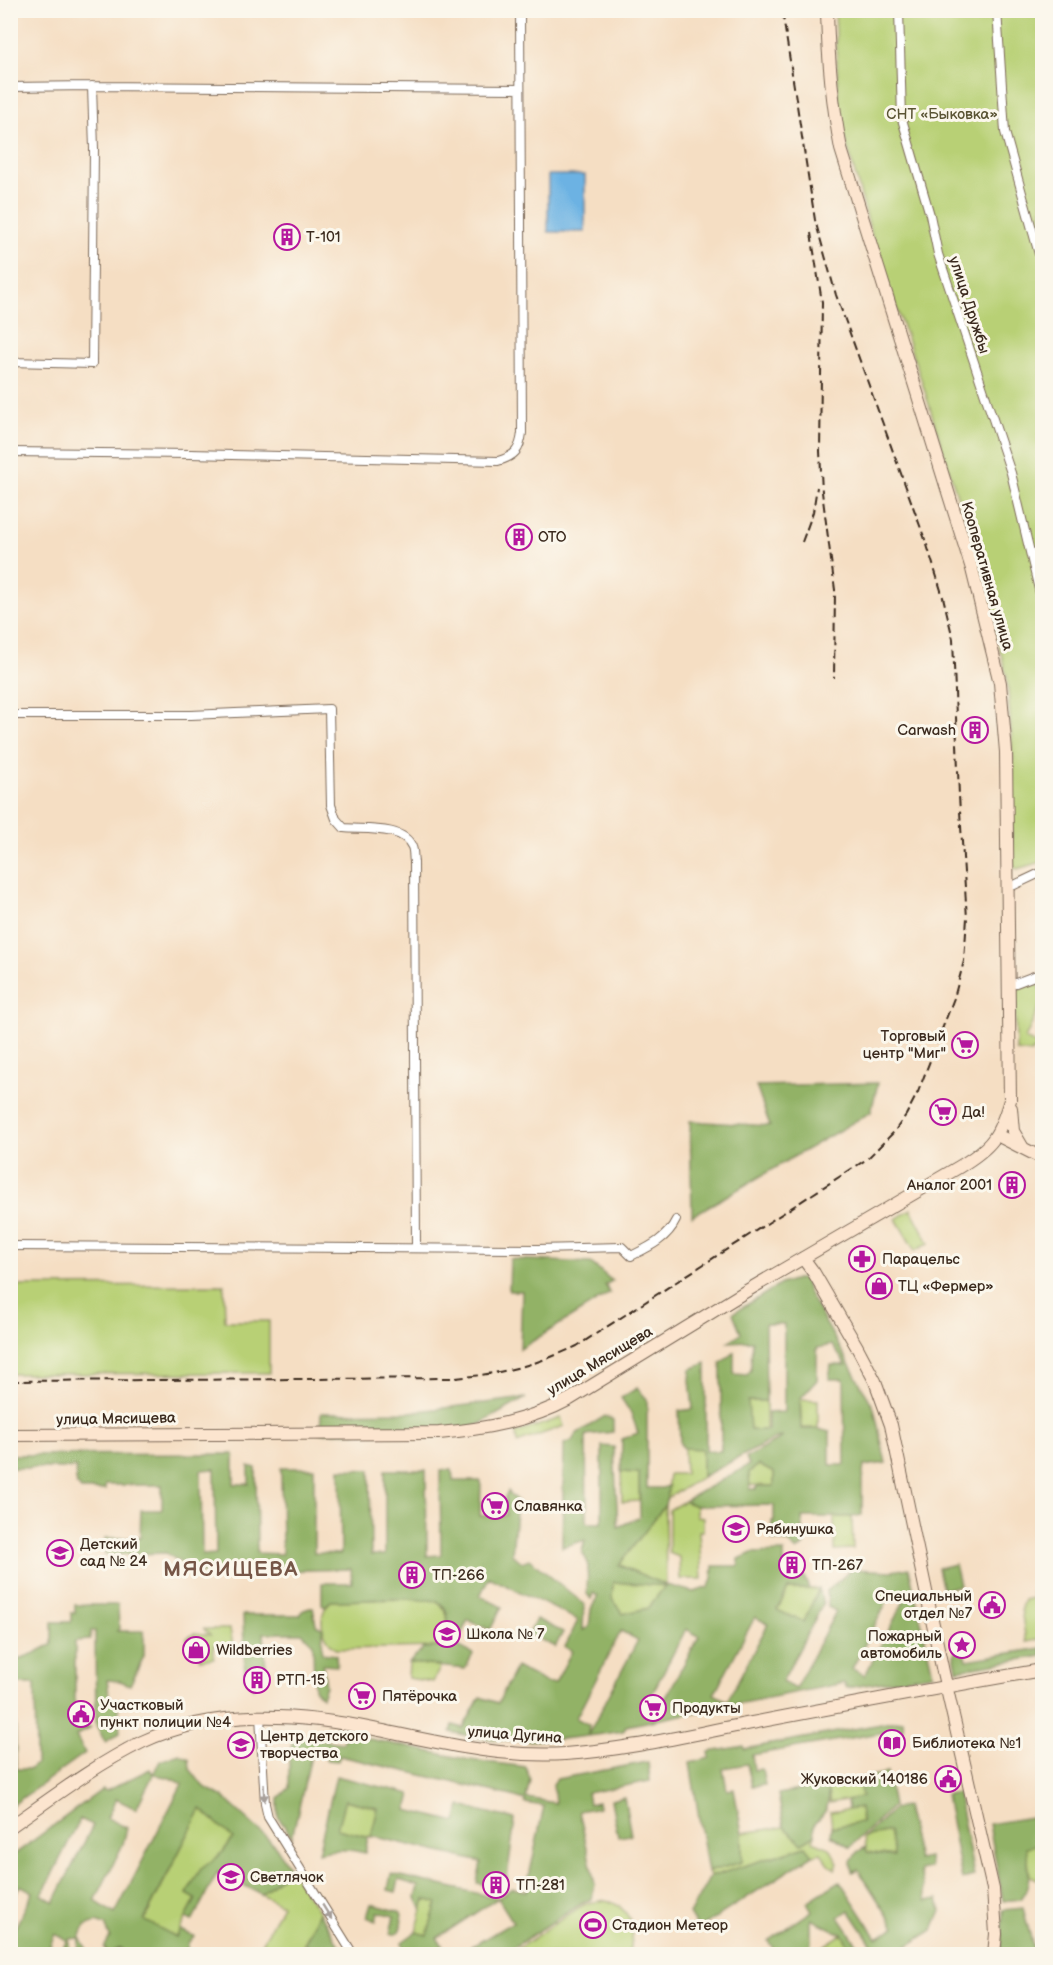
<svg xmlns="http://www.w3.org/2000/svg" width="1053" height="1965" font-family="'Balsamiq Sans',sans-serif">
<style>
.green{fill:#b8d075;stroke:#7a7d4a;stroke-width:1.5}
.forest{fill:#92b266;stroke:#666e42;stroke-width:1.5;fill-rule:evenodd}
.water{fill:#6cb2e3;stroke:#546e80;stroke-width:1.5}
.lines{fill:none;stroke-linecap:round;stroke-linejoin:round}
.street-casing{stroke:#7c6958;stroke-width:10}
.secondary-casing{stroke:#7c6958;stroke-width:14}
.street{stroke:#fff;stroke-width:8}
.secondary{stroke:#fce5cf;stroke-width:12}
.rail{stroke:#3b2a1e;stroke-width:2;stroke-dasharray:9 4.5;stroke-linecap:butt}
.oneway{fill:#a79f9a}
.labels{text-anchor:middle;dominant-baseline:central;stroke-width:6;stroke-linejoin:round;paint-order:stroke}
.park-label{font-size:15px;fill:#5a5434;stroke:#fbf7ec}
.poi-label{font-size:15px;fill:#3b2a1e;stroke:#fbf7ec;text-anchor:start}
.street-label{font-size:15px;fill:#3b2a1e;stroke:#fbf7ec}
.district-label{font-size:21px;font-weight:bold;letter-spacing:1.5px;fill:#765647;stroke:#fbf7ec}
</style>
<rect width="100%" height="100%" fill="#fbf7ec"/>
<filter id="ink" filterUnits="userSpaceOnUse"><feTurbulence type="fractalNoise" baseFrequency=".0167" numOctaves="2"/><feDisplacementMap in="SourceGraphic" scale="12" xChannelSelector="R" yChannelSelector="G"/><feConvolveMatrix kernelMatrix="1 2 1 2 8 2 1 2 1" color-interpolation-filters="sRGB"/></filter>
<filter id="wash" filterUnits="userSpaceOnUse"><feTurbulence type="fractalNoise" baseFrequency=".008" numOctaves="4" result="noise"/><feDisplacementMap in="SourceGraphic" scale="24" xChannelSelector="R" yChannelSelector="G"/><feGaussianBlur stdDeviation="1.35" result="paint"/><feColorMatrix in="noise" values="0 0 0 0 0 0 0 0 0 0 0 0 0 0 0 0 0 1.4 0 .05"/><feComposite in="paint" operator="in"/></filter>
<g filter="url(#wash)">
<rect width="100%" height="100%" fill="#f5dec3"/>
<!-- green -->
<path class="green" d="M835,11H1042V862L1017,869L1011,865L1013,760L1007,677L976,557L921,379L873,240L839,115Z
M1036,983L1042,991V1001L1025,1039L1042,1047V1051L1041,1053L1032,1050L1031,1053L1016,1051L1015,1002L1018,988Z
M911,1209L929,1243L915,1251L896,1219Z
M224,1285L225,1321H269V1373L11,1374V1286Z
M800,1399L818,1400V1428H802Z
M748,1401H766V1430H749Z
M561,1418L564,1426L517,1443L516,1433Z
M684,1448H702V1477L666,1499L669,1474H685Z
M759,1465L774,1473V1486L749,1485V1472Z
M621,1472L639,1473V1501L622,1502Z
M684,1501L696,1506V1517L703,1518V1531H699L702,1579H680L679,1557L669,1553V1510Z
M665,1505L666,1585L648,1608L623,1614L612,1599L613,1582L664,1585L619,1565Z
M834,1517H852L853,1549L835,1550Z
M1042,1588V1639L1026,1642L1021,1608L1024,1600L1033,1598L1032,1590Z
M788,1589H819L803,1622L777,1610Z
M409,1599C418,1599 431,1598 438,1603C453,1611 448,1635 440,1647L336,1649C321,1637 316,1615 331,1601Z
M204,1629H230L233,1646L214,1644V1658L200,1660L199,1648H201V1644L188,1643L187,1638L195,1633L210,1635Z
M409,1663L441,1666L433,1682L408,1678Z
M860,1782L862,1797L830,1803L827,1788Z
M344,1800L378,1808L371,1837L337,1829Z
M860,1808L862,1822L832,1827L830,1812Z
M201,1809L233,1838L223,1852L200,1871L187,1894L196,1899L176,1937L144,1921Z
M784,1827L802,1842L815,1835L813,1841L830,1848L838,1863L835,1869L830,1865L821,1853L813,1855L805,1846L710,1877L708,1872L742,1862V1833Z
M889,1831L895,1856L867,1852L864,1837Z
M1042,1844V1878L1036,1879L1030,1876L1026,1846Z
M290,1869L319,1912L299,1954H257L282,1905L261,1894Z
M425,1899L437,1902L427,1935L416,1932Z
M606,1900C631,1908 639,1931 627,1954H510L580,1907L588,1903Z
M842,1934L854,1952L850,1954H811Z"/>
<!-- forest -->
<path class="forest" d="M878,1083L871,1112L692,1216L690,1121L770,1126L756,1086Z
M510,1259L591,1263L612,1281L605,1285L610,1293L520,1349L522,1291H509Z
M796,1279H805L807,1290L874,1408L886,1463L864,1466L862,1480V1515L852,1517H802L805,1544L797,1551L787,1542L771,1540L772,1521H774V1505L696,1506L684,1501L749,1465L746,1458L783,1437L776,1438L702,1477V1449L684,1448L680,1444L679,1411L693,1409L690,1380L691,1369L706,1363V1451H721V1363L734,1352V1374L747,1375L751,1370L752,1341L728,1342L741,1333L733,1313L781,1284ZM765,1324H784V1412L768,1413V1430H750L748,1401H766ZM832,1345L846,1365H831L829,1379H844L845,1465H830V1432L818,1429H801L800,1399L817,1380V1348ZM759,1465L774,1473V1486H757L756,1489H750L749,1472Z
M637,1388L647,1399V1488H662L669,1486L665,1505L619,1565L666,1585L694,1592L709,1587L712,1578L713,1566H739V1559L752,1553L784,1552V1575L804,1576L809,1589H788L777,1610L803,1622L819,1589L823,1604L782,1682L795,1689L836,1611L828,1607L827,1591L852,1569L892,1571L909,1568L933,1674L847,1688L844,1683L626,1726L623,1731C566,1740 507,1747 451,1732L453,1725L463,1728L480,1697L498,1703L516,1667L547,1683H555L572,1651L565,1647L578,1620L489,1577L480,1596L502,1607L490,1630L468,1620L456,1645L473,1654L465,1669L409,1663L424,1648L440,1647C448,1635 454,1608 436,1601C432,1600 426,1600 421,1600C391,1597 361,1601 331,1601L325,1606L322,1604V1583H352L351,1569L196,1573L166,1553L105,1555V1538H140L141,1510H162V1485H105V1490H81L76,1484V1468H11V1455L234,1454V1484H249V1466L256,1468L257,1553L282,1554L281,1468H314V1553L341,1554L340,1469L370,1470L371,1555H385V1470H426L427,1556L441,1555L440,1470H452L453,1481H481L480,1516L506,1515L505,1497L508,1491L517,1501L512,1554L522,1562L529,1559L584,1604L583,1630L589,1627L591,1609L598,1596L593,1593L591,1599L587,1594L588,1563L582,1552L585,1540L562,1547L564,1444L572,1441L576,1434L605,1416L613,1420V1432L586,1435L587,1523H602V1446L614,1447L618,1527L640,1517L639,1473L621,1472L622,1439L638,1433L631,1413L621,1398ZM215,1469L216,1554L202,1555L201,1470ZM613,1582L665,1586L648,1608L623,1614L612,1599ZM892,1592L905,1599L865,1675L852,1669ZM755,1617L768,1624L727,1701L714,1694ZM686,1629L699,1636L657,1714L645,1707ZM621,1631L638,1640L588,1735L589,1725L576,1718Z
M526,1398L469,1430L320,1433L321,1413L410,1412Z
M955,1564L960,1585L943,1590L938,1568Z
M75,1605H118L119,1630L116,1631H144V1656L130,1685L120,1681L107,1680L110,1701H118L120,1733L105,1742L96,1725L95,1631H91L90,1640L75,1641V1727L90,1728L76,1736L85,1753L11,1806V1662L35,1653L52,1644V1622H71V1613H75ZM15,1684H35L36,1764L30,1769H16Z
M313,1607L316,1625L323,1629L322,1653L336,1655L337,1666L323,1665L326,1686L322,1697L314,1689L313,1644L302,1633H264L266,1671L253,1672V1688L245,1678L243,1615H300L304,1610Z
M536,1619L563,1632L555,1647L529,1634Z
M964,1646L967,1660L1042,1648V1656L957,1670L954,1654L956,1649Z
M903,1720L904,1729L752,1755L754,1770L762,1769L765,1785L752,1786L747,1764L723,1768L727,1790L734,1789L742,1833V1862L708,1872L690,1763L710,1758L709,1752L743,1746L744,1749Z
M346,1734L470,1760L526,1767L530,1780L526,1798L555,1803L553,1784L557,1779L648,1762L650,1781L587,1793L589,1804L598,1802L599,1807L579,1811L595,1885L591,1899L579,1905L503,1954H459L513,1922L498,1898L437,1938L449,1954H405L402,1942L416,1932L427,1935L437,1903L425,1899L422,1910L416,1898L419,1886L399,1880L396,1892L388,1890L391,1874L498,1898L512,1888L526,1891L544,1806L525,1803V1800L512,1796L340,1756L338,1761L326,1760V1756L312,1752L292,1837L278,1817V1799L289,1788V1757L294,1736L343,1743Z
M179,1754L189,1759L190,1769L203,1786L223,1797L260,1831L276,1847L290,1869L261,1894L218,1872L192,1921L186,1918L196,1899L187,1894L200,1870L223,1852L233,1838L201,1809L144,1920L176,1937L180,1930L194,1936L188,1943L187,1954H125L121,1948L108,1954L104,1948L110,1937L105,1925L96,1922L85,1926L80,1938L88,1951L87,1954H78L79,1938L69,1939V1954H60L67,1940L55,1934L47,1952L43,1954H11V1936L33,1892L20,1885L11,1904V1857L103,1789L106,1791L150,1769L153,1774L160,1761ZM153,1775L168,1777L182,1784L115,1914L95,1901L123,1844L127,1828L107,1818L116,1799L136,1809ZM80,1819L93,1825L54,1902L42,1895Z
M887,1773L893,1806L850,1847L831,1835L832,1827L862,1822L860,1808L848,1810L847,1800L862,1797L859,1782L827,1788C830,1807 828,1810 814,1824L815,1835L802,1843L784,1827L778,1794Z
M336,1776L411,1794L407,1810L456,1822L460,1806L515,1819L506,1885L501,1889L502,1883L492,1881L490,1887L477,1883L481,1862L376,1837H371L378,1808L345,1800L337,1829L368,1837L365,1853C350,1849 333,1849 318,1853Z
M958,1793L974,1876L962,1879L946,1795Z
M624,1797L631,1835L618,1837L611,1800Z
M906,1806L918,1860L929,1858L930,1868L920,1870L926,1901L938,1899L941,1911L933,1930L895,1954H850L853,1952L842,1934L811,1919V1943L808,1954H810H777L768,1941L812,1911L807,1902L840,1881L877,1938L895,1927L858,1869L852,1872L851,1861L857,1852L866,1847L867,1852L894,1856L889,1831L864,1837L894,1809ZM849,1910L873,1946L863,1953L839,1917Z
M1031,1817L1042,1823V1844L1026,1847C1028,1865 1033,1883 1021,1899L1003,1901L989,1824Z
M806,1846L813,1855L698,1929L689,1914L710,1877Z
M371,1904L401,1912C404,1920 403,1928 396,1934H390L394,1916L378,1912L376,1921L367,1917Z
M1023,1908L1033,1946L1042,1944V1954H1003L1001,1951L1003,1910Z
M319,1912L340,1947L337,1954H325L305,1944Z"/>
<!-- water -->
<path class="water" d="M548,175H585V232H548Z"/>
</g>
<g filter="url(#ink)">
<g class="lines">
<defs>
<path id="street" d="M899,10L902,119L930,215L938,254L1011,473L1042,602
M997,10L1005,132L1042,265
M10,87L92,86L520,89
M10,362L92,364L94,149L92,86
M10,452L190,454L498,461C515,456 520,450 522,433L520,10
M10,715H191L329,709L331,805L336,819L344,828C362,830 404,825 412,847C414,851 413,858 414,862L416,1248
M1006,889L1042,872
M1008,986L1042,973
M10,1246L538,1249L622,1247L631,1256C649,1247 667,1239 676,1220
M260,1716L265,1804L268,1817L353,1954"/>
<path id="secondary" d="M1011,1108L1013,1131L1023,1148
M997,1135L1042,1158
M803,1258L814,1273L857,1347L875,1381L891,1425L943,1672L993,1889L996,1934L994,1954
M10,1435L439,1433C485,1429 529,1421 570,1399L743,1293L959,1167C992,1147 999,1137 1010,1100L1006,752L1000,683L972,569L841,149C832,103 828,57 827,10
M10,1827C53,1797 95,1765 142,1742C215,1708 297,1713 374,1729C437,1742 500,1758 565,1754C624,1750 683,1736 741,1725C841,1706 942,1687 1042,1670"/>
</defs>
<!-- street casing -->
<use href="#street" class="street-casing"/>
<!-- secondary casing -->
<use href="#secondary" class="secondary-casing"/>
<!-- street -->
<use href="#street" class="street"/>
<!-- secondary -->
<use href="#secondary" class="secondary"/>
<!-- rail -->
<path class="rail" d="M811,233L822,302L820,451L822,492L835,590L834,678
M802,542L813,512L817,487
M10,1381L456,1378C504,1373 533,1366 577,1346L867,1159L894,1132L906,1115L918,1092L954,998L964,961L967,918L959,796L953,639L943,597L927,545L836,295L815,220L782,10"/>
</g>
<!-- one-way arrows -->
<defs><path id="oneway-solid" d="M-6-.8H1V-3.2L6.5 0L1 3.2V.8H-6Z" transform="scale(1.5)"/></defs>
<g class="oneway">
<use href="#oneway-solid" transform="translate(264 1793) rotate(87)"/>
<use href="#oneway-solid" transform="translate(327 1912) rotate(58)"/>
</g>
</g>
<!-- icons -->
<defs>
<symbol id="building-ring" viewBox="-11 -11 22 22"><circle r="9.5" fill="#fbf7ec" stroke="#b5179e" stroke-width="1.5"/><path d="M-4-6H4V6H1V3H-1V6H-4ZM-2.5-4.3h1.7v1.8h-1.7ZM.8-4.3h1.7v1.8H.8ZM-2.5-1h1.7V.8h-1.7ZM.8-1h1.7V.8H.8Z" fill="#b5179e"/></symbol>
<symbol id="supermarket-ring" viewBox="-11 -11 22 22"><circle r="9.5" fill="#fbf7ec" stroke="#b5179e" stroke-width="1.5"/><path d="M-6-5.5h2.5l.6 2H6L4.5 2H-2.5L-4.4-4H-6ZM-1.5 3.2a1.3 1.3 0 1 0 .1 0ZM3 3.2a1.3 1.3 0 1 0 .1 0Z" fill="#b5179e"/></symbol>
<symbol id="pharmacy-ring" viewBox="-11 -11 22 22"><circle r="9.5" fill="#fbf7ec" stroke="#b5179e" stroke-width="1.5"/><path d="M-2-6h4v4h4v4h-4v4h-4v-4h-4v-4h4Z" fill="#b5179e"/></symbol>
<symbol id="shop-ring" viewBox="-11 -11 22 22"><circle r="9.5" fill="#fbf7ec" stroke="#b5179e" stroke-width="1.5"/><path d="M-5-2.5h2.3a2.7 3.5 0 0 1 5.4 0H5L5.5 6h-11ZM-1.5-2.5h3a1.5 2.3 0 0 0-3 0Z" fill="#b5179e"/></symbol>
<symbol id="school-ring" viewBox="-11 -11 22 22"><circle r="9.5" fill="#fbf7ec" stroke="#b5179e" stroke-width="1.5"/><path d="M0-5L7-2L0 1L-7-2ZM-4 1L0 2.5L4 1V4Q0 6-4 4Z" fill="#b5179e"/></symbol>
<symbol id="civic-ring" viewBox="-11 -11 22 22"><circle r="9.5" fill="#fbf7ec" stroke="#b5179e" stroke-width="1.5"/><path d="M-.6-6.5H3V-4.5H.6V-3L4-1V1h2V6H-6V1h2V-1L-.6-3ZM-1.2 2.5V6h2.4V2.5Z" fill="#b5179e"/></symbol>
<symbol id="sight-ring" viewBox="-11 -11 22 22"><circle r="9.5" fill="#fbf7ec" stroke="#b5179e" stroke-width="1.5"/><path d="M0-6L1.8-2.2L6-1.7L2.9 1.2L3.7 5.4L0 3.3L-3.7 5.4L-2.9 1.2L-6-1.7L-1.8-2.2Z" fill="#b5179e"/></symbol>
<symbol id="library-ring" viewBox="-11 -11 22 22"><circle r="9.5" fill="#fbf7ec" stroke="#b5179e" stroke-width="1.5"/><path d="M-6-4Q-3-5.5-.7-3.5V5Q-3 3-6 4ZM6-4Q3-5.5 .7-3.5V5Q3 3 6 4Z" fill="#b5179e"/></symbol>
<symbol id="stadium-ring" viewBox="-11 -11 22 22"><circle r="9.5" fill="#fbf7ec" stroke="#b5179e" stroke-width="1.5"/><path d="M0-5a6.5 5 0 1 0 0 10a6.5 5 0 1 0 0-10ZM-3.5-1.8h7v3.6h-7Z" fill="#b5179e"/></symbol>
</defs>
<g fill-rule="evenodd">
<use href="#building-ring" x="272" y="222" width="30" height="30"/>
<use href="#building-ring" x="504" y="522" width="30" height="30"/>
<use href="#building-ring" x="960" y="715" width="30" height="30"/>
<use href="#supermarket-ring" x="950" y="1030" width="30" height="30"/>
<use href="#supermarket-ring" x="928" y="1097" width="30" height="30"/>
<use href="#building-ring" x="997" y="1170" width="30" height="30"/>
<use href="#pharmacy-ring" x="847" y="1244" width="30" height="30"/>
<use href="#shop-ring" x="864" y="1271" width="30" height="30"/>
<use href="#supermarket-ring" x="480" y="1491" width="30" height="30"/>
<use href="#school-ring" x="721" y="1514" width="30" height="30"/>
<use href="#school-ring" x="45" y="1538" width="30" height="30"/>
<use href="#building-ring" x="777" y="1550" width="30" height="30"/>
<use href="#building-ring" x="397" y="1560" width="30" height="30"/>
<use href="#civic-ring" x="977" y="1590" width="30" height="30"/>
<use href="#school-ring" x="432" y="1619" width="30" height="30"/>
<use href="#sight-ring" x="947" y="1630" width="30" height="30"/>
<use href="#shop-ring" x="181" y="1635" width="30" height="30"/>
<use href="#building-ring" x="242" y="1665" width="30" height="30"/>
<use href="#supermarket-ring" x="347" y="1681" width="30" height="30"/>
<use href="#supermarket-ring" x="638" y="1693" width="30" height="30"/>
<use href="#civic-ring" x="66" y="1699" width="30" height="30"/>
<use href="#library-ring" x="877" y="1728" width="30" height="30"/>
<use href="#school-ring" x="226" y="1730" width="30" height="30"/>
<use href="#civic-ring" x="933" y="1764" width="30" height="30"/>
<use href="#school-ring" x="216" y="1862" width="30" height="30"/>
<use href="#building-ring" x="481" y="1870" width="30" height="30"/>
<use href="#stadium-ring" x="578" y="1910" width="30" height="30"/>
</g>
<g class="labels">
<!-- park labels -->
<g class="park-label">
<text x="942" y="114">СНТ «Быковка»</text>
</g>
<!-- poi labels -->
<g class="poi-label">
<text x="306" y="237">Т-101</text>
<text x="538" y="537">ОТО</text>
<text x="956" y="730" text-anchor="end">Carwash</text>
<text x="946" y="1036" text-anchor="end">Торговый<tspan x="946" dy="17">центр "Миг"</tspan></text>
<text x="962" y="1112">Да!</text>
<text x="992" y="1185" text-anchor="end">Аналог 2001</text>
<text x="882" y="1259">Парацельс</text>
<text x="898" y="1286">ТЦ «Фермер»</text>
<text x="514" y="1506">Славянка</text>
<text x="756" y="1529">Рябинушка</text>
<text x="80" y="1544">Детский<tspan x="80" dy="17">сад № 24</tspan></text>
<text x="812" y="1565">ТП-267</text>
<text x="432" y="1575">ТП-266</text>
<text x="972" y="1596" text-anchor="end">Специальный<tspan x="972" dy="17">отдел №7</tspan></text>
<text x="466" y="1634">Школа № 7</text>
<text x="942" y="1636" text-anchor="end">Пожарный<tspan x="942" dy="17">автомобиль</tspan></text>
<text x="216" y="1650">Wildberries</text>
<text x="276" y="1680">РТП-15</text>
<text x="382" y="1696">Пятёрочка</text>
<text x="100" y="1705">Участковый<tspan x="100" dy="17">пункт полиции №4</tspan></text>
<text x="672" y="1708">Продукты</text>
<text x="260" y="1736">Центр детского<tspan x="260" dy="17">творчества</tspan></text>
<text x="912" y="1743">Библиотека №1</text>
<text x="928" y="1779" text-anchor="end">Жуковский 140186</text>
<text x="250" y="1877">Светлячок</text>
<text x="516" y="1885">ТП-281</text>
<text x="612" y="1925">Стадион Метеор</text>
</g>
<!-- street labels -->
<g class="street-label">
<text transform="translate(969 305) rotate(72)">улица Дружбы</text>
<text transform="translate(987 576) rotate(74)">Кооперативная улица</text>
<text transform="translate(600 1361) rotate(-31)">улица Мясищева</text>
<text transform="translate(116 1419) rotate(-1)">улица Мясищева</text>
<text transform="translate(515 1735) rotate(4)">улица Дугина</text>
</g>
<!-- district labels -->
<g class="district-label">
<text x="231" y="1569">МЯСИЩЕВА</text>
</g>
</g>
<!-- margin -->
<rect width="1053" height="1965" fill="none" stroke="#fbf7ec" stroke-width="36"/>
</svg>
